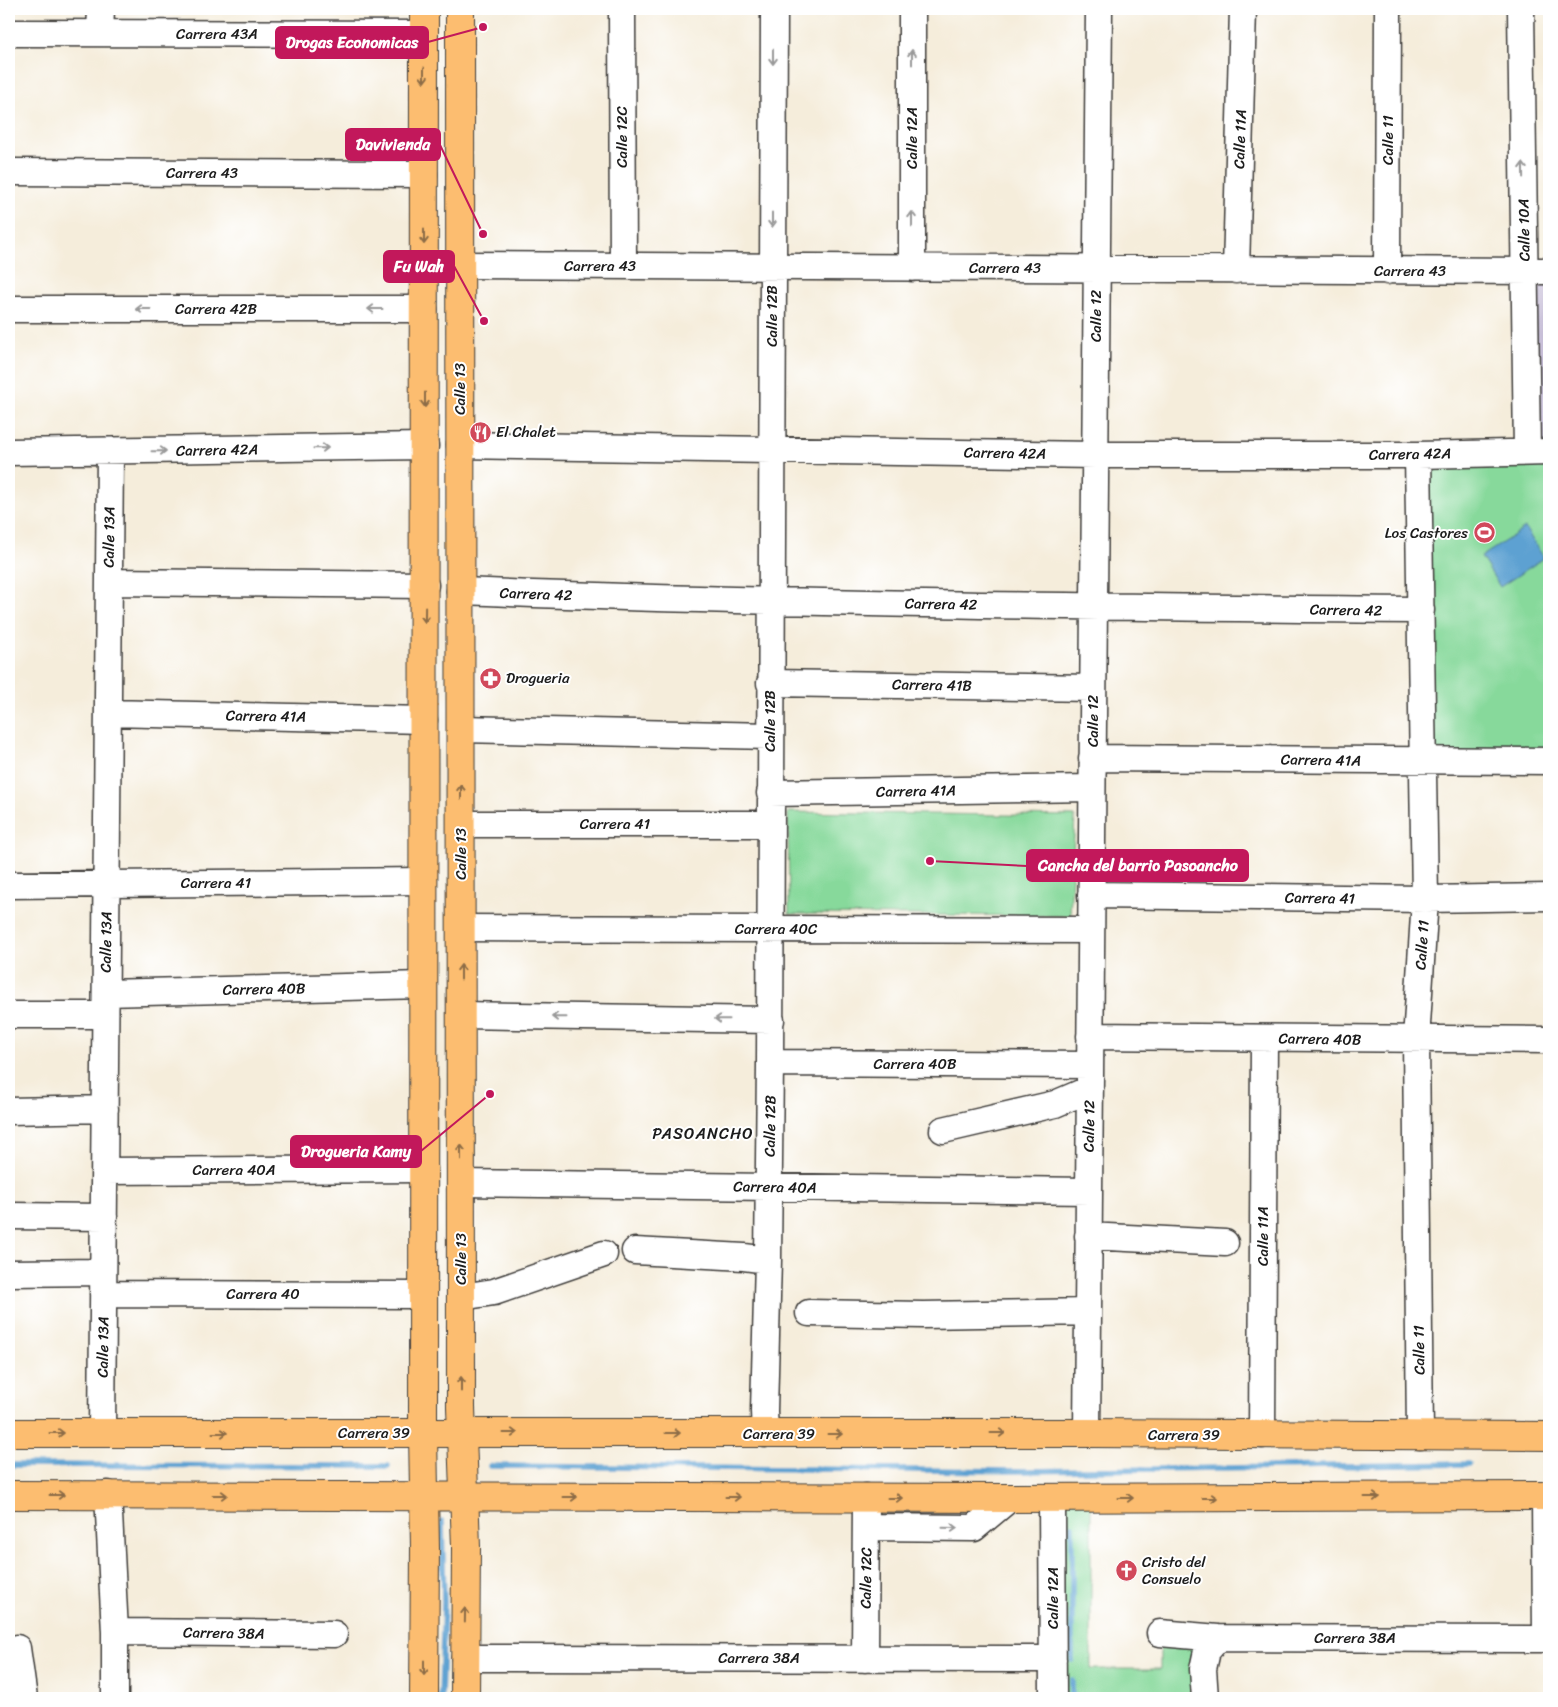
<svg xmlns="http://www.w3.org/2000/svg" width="1558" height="1707" font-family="Sriracha,sans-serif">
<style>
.industrial{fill:#c8bfd8}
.green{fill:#87d99b;stroke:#527a5c}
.water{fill:#5da1d2;stroke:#3c5e77}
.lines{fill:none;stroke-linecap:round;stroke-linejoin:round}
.stream{stroke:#5da1d2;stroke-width:5.5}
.minor-casing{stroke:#3d3b39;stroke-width:29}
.major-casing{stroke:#3d3b39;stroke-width:30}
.minor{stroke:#fff;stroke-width:26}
.major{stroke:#fcbd6f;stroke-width:28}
.oneway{stroke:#999}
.oneway2{stroke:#8c6c46}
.labels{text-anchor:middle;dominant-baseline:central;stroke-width:4;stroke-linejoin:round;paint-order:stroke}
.street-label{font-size:15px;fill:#1c1c1c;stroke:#fff}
.poi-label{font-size:15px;fill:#1c1c1c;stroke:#fff;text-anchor:start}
.neighbourhood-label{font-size:16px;letter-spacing:1px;fill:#1c1c1c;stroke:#fff}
.leader{fill:none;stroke:#c2185b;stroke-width:2}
.callout-dot{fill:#c2185b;stroke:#fff;stroke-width:2}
.callout{fill:#c2185b;stroke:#c2185b;stroke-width:2}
.callout-label{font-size:16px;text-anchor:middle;font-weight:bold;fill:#fff}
</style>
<rect width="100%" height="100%" fill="#fff"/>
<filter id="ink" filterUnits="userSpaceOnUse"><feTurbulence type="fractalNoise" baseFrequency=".02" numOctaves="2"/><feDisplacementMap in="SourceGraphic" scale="10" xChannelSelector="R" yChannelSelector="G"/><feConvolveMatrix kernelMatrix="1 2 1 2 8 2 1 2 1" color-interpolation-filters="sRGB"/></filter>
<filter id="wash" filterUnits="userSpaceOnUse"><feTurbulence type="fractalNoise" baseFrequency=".0096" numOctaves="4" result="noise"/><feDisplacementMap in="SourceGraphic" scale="20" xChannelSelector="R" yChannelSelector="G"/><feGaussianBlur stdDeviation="1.12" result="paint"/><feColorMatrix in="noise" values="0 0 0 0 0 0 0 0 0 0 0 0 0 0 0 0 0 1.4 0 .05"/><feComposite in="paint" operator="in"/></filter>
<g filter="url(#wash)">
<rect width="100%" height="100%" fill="#f5eddb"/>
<!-- industrial -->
<path class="industrial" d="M1524,271H1549V452H1527Z"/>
<!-- green -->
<path class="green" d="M1549,452V761H1423L1418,455Z
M788,812L1075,816L1070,916L789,914Z
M1052,1498H1091V1669H1160V1633L1218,1638L1205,1698H1053Z"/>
<!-- water -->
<path class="water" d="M1525,528L1544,558L1500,587L1481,557Z"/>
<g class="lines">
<!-- stream -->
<path class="stream" d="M9,1465L388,1466
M490,1466L1025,1471L1469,1464
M1072,1660V1526
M441,1698L444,1602L442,1522
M1072,1698V1680"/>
</g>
</g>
<g filter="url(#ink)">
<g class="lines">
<defs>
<path id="minor" d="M622,9L623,266
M1521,9L1527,452
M9,33L424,34
M100,33L101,9
M9,172L424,174
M460,265L1549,271
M912,268V9
M1236,270L1243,9
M1387,271L1388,9
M9,309H424
M460,445L1095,455H1418L1549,452
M9,452L425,446
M1418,455L1425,899L1416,1040L1420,1436
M109,582L425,585
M460,591C780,604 1101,607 1421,610
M770,683L1093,688
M108,713L424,720
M461,729L770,736
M1092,758L1549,761
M770,793L1092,788
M461,824H770
M9,885L423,881
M1091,895L1425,899L1549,897
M461,928L1091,930
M106,993L423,985
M9,1015H105
M461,1015L771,1020
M1090,1036L1549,1040
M770,1063L1090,1065
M9,1111L105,1109
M943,1130L1055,1104L1090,1089
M104,1171L424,1169
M461,1183L1089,1191
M9,1216L104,1217
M1088,1236L1225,1243
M635,1251L744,1257L768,1260
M9,1273L103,1272
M103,1294L423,1295
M461,1297L494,1292L604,1254
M809,1313L923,1315L1088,1312
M102,1433L110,452
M1087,1433L1099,9
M765,1434L764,1411L768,1260L770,1063L774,9
M1262,1435L1264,1038
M108,1494L115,1632V1698
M1545,1496L1546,1639
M1052,1498L1053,1698
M866,1527L974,1528L1010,1498
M115,1632L334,1634
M1160,1633L1218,1638L1549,1639
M17,1648L24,1698
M465,1658L1053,1659
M865,1659L866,1497
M1205,1698L1203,1669L1207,1651L1218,1638"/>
<path id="major" d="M460,9L461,1407L466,1547L465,1698
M9,1433H1087L1549,1436
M9,1495L1010,1498L1549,1496
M424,1698L425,1549L423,1433C425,958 425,483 424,9"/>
</defs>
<!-- minor casing -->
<use href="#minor" class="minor-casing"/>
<!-- major casing -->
<use href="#major" class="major-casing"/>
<!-- minor -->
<use href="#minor" class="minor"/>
<!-- major -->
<use href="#major" class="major"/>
</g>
<!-- one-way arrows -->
<defs><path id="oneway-shaft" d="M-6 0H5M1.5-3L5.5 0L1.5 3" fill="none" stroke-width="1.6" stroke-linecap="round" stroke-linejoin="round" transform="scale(1.25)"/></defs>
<g class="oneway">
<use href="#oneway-shaft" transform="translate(773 57) rotate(90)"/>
<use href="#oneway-shaft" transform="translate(912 57) rotate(-90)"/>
<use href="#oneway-shaft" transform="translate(1523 170) rotate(-91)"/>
<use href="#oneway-shaft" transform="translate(912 219) rotate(-90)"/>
<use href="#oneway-shaft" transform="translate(772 220) rotate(90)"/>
<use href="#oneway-shaft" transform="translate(143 309) rotate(180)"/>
<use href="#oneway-shaft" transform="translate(375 309) rotate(180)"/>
<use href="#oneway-shaft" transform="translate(321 448) rotate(-1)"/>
<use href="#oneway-shaft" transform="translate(159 451) rotate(-1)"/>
<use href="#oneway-shaft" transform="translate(559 1017) rotate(-179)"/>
<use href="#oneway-shaft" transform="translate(722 1019) rotate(-179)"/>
<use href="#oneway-shaft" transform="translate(950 1528) rotate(1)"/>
</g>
<g class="oneway2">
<use href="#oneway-shaft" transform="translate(424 75) rotate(90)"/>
<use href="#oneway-shaft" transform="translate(424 237) rotate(90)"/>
<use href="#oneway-shaft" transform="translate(425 400) rotate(90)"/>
<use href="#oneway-shaft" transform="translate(425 615) rotate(91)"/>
<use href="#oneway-shaft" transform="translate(461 792) rotate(-90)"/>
<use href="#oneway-shaft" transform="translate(461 972) rotate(-90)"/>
<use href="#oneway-shaft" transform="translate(461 1152) rotate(-90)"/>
<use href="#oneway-shaft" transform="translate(461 1384) rotate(-90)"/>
<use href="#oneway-shaft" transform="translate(57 1433)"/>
<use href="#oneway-shaft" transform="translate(220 1433)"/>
<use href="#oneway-shaft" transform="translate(510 1433)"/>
<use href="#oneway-shaft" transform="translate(673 1433)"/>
<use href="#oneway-shaft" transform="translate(998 1433)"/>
<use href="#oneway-shaft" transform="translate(835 1434)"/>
<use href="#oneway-shaft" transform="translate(57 1495)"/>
<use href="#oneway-shaft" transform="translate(220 1495)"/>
<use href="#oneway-shaft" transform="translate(570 1497)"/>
<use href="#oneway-shaft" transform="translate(733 1497)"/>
<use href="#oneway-shaft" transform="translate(1372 1497)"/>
<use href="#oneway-shaft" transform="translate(895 1498)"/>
<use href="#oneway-shaft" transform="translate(1126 1498)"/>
<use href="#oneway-shaft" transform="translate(1210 1498)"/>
<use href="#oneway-shaft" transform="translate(465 1615) rotate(-89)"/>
<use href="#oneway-shaft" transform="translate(424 1668) rotate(90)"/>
</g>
</g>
<!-- icons -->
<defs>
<symbol id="restaurant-disc" viewBox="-11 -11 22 22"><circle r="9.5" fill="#d1495b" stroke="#fff"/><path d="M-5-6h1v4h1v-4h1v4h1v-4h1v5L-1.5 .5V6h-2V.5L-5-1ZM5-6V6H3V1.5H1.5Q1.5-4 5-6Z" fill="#fff"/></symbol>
<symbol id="stadium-disc" viewBox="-11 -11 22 22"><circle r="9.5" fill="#d1495b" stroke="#fff"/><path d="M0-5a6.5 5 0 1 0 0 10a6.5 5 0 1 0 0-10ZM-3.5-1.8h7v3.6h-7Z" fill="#fff"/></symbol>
<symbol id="pharmacy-disc" viewBox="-11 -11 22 22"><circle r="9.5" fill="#d1495b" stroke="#fff"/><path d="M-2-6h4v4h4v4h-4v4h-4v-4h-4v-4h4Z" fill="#fff"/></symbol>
<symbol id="church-disc" viewBox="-11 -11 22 22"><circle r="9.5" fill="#d1495b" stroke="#fff"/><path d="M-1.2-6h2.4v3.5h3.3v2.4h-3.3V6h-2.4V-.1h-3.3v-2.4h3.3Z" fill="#fff"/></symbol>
</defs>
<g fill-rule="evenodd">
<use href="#restaurant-disc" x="468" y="420" width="25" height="25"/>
<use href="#stadium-disc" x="1472" y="520" width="25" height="25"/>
<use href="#pharmacy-disc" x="478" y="666" width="25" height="25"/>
<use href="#church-disc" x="1114" y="1558" width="25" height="25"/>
</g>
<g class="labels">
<!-- street labels -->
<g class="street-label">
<text x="217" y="34">Carrera 43A</text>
<text transform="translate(622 137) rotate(-90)">Calle 12C</text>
<text transform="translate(912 138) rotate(-90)">Calle 12A</text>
<text transform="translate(1240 139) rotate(-88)">Calle 11A</text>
<text transform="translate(1388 140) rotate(-90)">Calle 11</text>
<text x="202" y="173">Carrera 43</text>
<text transform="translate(1524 230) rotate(-91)">Calle 10A</text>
<text x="600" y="266">Carrera 43</text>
<text x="1005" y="268">Carrera 43</text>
<text x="1410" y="271">Carrera 43</text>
<text x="216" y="309">Carrera 42B</text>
<text transform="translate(772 316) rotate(-90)">Calle 12B</text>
<text transform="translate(1096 316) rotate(-90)">Calle 12</text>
<text transform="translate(460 389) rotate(-90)">Calle 13</text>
<text transform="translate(217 450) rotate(-1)">Carrera 42A</text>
<text transform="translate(1005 453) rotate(1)">Carrera 42A</text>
<text transform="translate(1410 454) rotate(-1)">Carrera 42A</text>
<text transform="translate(109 537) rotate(-89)">Calle 13A</text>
<text transform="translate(536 594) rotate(2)">Carrera 42</text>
<text transform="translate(941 604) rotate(1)">Carrera 42</text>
<text transform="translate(1346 610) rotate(1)">Carrera 42</text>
<text transform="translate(932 685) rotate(1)">Carrera 41B</text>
<text transform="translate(266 716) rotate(1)">Carrera 41A</text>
<text transform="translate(770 721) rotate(-90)">Calle 12B</text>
<text transform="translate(1093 721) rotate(-90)">Calle 12</text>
<text transform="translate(1321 760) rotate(1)">Carrera 41A</text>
<text transform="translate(916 791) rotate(-1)">Carrera 41A</text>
<text x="615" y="824">Carrera 41</text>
<text transform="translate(461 854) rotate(-90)">Calle 13</text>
<text x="216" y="883">Carrera 41</text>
<text transform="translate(1320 898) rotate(1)">Carrera 41</text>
<text x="776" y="929">Carrera 40C</text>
<text transform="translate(106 942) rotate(-89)">Calle 13A</text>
<text transform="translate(1422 945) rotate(-86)">Calle 11</text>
<text transform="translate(264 989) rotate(-1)">Carrera 40B</text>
<text transform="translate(1320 1039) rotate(1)">Carrera 40B</text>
<text x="915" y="1064">Carrera 40B</text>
<text transform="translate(770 1126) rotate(-89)">Calle 12B</text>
<text transform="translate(1089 1126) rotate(-89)">Calle 12</text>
<text x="234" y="1170">Carrera 40A</text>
<text transform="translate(775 1187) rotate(1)">Carrera 40A</text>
<text transform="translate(1263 1236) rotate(-90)">Calle 11A</text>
<text transform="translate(461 1259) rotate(-90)">Calle 13</text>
<text x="263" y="1294">Carrera 40</text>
<text transform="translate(103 1347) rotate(-89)">Calle 13A</text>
<text transform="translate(1419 1350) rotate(-91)">Calle 11</text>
<text x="374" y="1433">Carrera 39</text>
<text x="779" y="1434">Carrera 39</text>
<text x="1184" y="1435">Carrera 39</text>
<text transform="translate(866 1578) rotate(-89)">Calle 12C</text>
<text transform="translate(1053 1598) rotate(-90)">Calle 12A</text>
<text transform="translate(224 1633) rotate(1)">Carrera 38A</text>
<text x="1355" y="1638">Carrera 38A</text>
<text x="759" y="1658">Carrera 38A</text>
</g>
<!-- poi labels -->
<g class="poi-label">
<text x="496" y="432">El Chalet</text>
<text x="1468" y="533" text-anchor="end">Los Castores</text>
<text x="506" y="678">Drogueria</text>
<text x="1142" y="1562">Cristo del<tspan x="1142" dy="17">Consuelo</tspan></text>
</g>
<!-- neighbourhood labels -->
<g class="neighbourhood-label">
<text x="703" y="1133">PASOANCHO</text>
</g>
</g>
<!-- callouts -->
<path class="leader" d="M483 27L428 42M483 234L440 145M484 321L454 266M930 861L1027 866M490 1094L421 1151"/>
<g class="callout-dot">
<circle cx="483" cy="27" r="5"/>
<circle cx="483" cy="234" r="5"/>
<circle cx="484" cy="321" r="5"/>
<circle cx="930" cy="861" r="5"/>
<circle cx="490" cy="1094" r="5"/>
</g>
<g class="callout">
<rect x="276" y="27" width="152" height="31" rx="5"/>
<rect x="346" y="129" width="94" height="31" rx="5"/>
<rect x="384" y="251" width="70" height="31" rx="5"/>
<rect x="1027" y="850" width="221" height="31" rx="5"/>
<rect x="291" y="1136" width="130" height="31" rx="5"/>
</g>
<g class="callout-label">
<text x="352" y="48">Drogas Economicas</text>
<text x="393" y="150">Davivienda</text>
<text x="419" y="272">Fu Wah</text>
<text x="1138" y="871">Cancha del barrio Pasoancho</text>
<text x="356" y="1157">Drogueria Kamy</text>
</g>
<!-- margin -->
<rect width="1558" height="1707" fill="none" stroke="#fff" stroke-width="30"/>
</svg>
